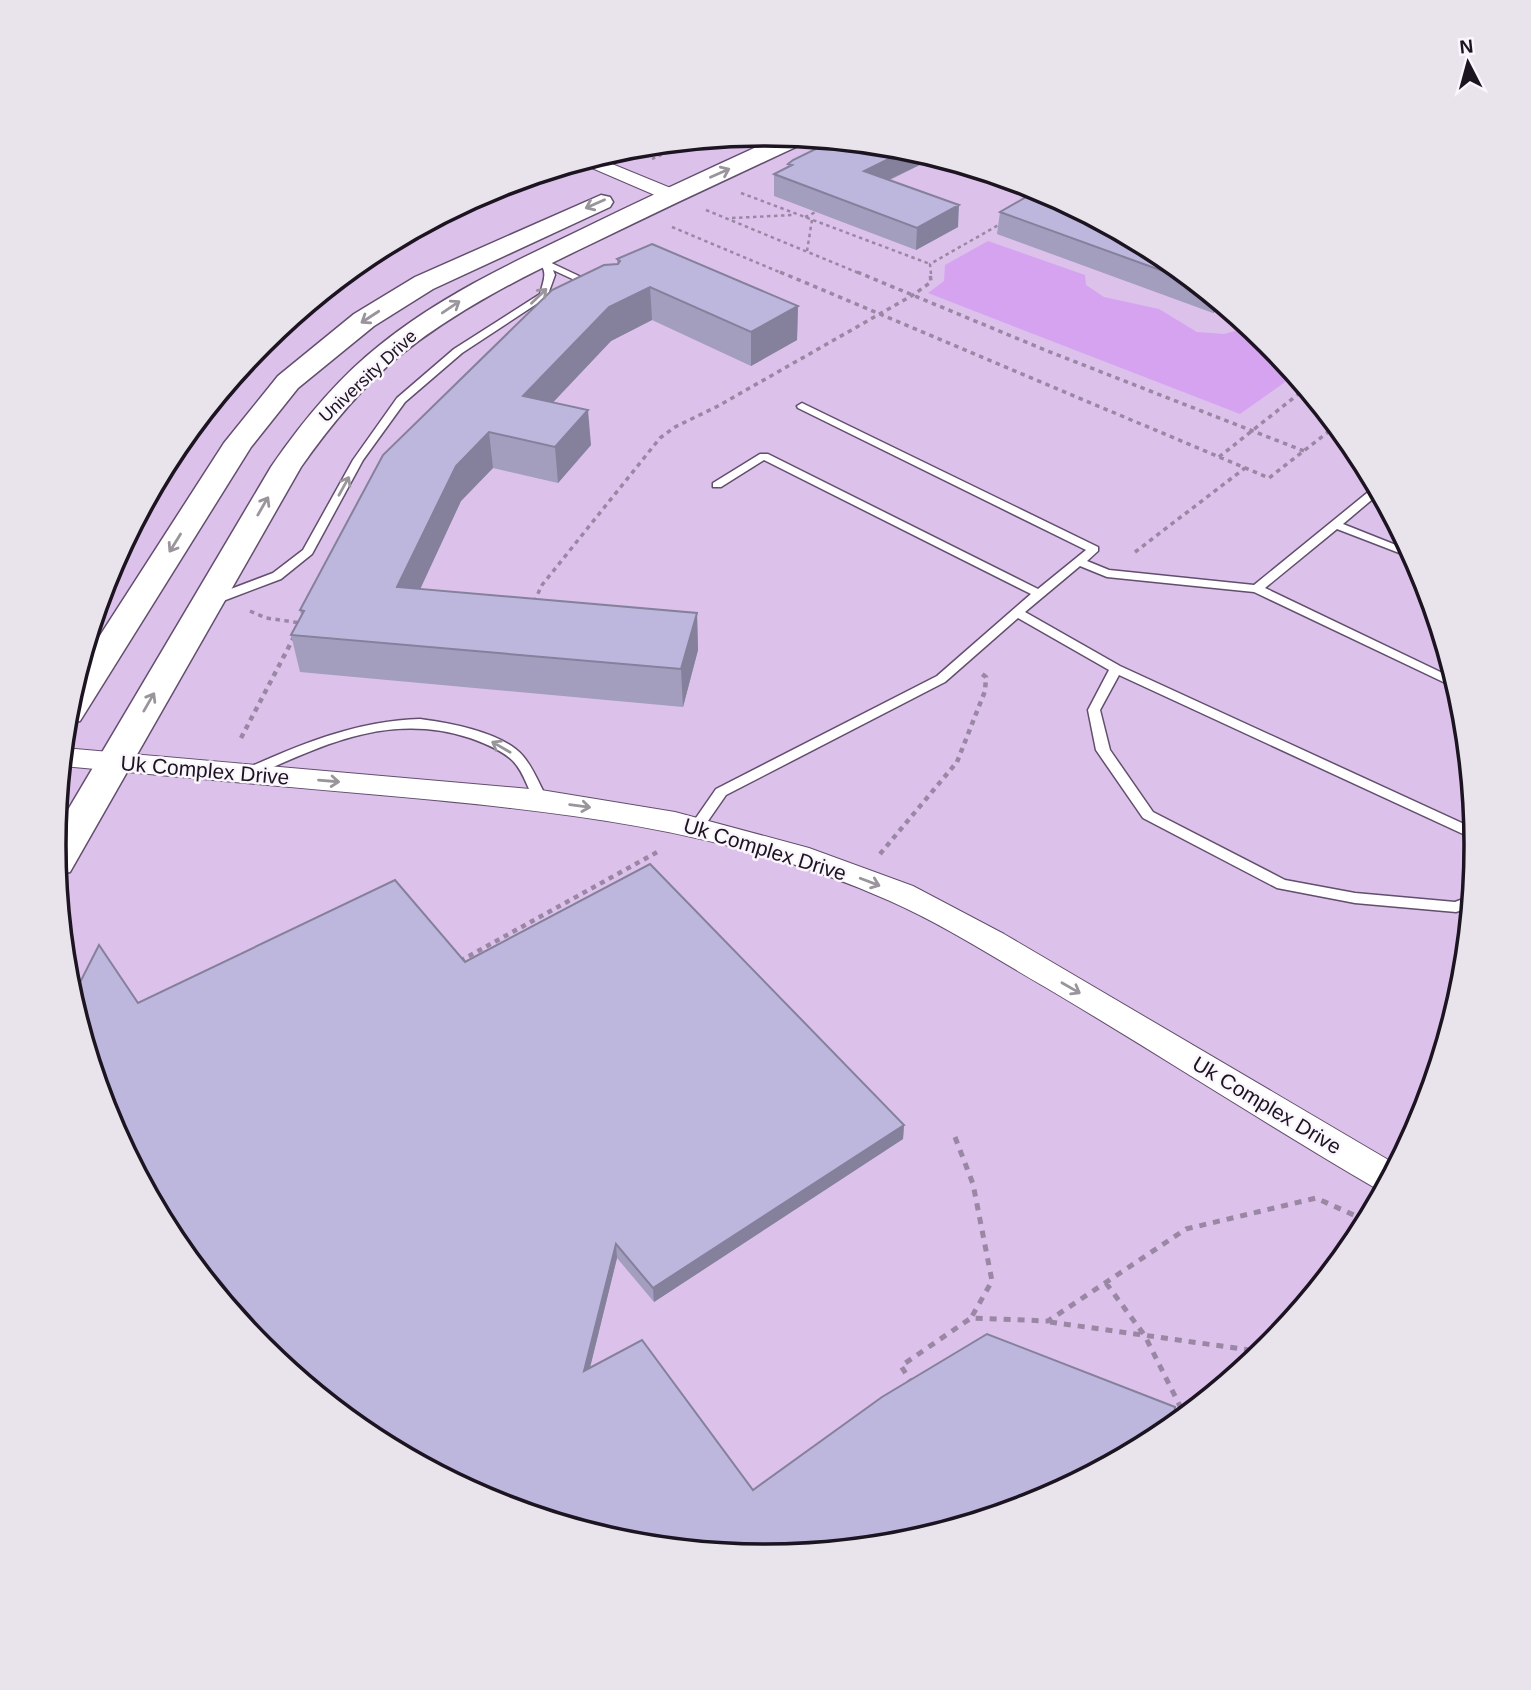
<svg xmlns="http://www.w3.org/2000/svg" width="1531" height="1690" font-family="Helvetica,sans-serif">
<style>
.built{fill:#dcc1eb}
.green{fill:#d6a3f1}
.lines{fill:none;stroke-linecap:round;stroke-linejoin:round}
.lane-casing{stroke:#624e6d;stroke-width:3}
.street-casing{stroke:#624e6d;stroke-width:2}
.secondary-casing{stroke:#624e6d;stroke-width:3}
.path-far3{stroke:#9987a3;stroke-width:2.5;stroke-dasharray:3.5 3.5;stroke-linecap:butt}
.path-far2{stroke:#9987a3;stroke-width:3.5;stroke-dasharray:4.5 4.5;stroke-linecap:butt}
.path-far1{stroke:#9987a3;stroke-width:4.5;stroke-dasharray:5 5;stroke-linecap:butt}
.path{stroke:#9987a3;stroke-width:5;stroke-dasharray:7 7;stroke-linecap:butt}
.lane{fill:#fff;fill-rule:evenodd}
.street{fill:#fff;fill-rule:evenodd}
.secondary{fill:#fff;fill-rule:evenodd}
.wall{fill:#a39dbe}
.shaded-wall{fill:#85809b}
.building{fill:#beb7dd;stroke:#85809b;stroke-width:2}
.oneway{stroke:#99959b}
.labels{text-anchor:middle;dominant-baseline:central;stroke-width:5;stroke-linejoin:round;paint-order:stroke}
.far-street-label{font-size:18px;fill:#1c1421;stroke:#fbf6fd}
.street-label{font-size:21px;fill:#1c1421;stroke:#fbf6fd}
.rim{fill:none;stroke:#1c1421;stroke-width:3.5}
</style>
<rect width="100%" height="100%" fill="#e4cdf1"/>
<!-- built -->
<path class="built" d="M766,134L905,148L1038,188L1161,254L1269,342L1357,450L1423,573L1463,707L1477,845L1463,984L1422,1118L1357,1240L1268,1348L1160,1437L765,1556L108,1117L68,983L54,845L68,706L109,572L174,450L263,342L371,253L494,188L627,147Z"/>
<!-- green -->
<path class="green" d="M988,241L1085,275L1086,285L1104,297L1159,309L1197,332L1224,334L1250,327L1269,342L1295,375L1240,414L928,293L944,281L945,265Z"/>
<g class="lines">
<defs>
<path id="lane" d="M543,259L600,286L592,288L553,270L555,275L547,297L462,353L405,402L363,460L312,554L281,579L215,604H207L205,601L207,598L273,573L303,550L353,460L397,398L454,349L540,294C543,282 549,271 538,262Z
M802,403L1098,547V551L1087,561L1109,570L1254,585L1367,493H1375V497L1343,524L1411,551L1415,559L1337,529L1265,588L1455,679L1458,689L1254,592L1107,577L1080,566L1025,612L1120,666L1475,829L1476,840L1119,675L1100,710L1110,750L1153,812L1285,880L1355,893L1455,902L1471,896V907L1456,912L1355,903L1277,888L1143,818L1096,750L1088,710L1109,670L1018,618L945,682L726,795L701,831H691L689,828L716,789L937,676L1031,594L764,460L721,487H713V483L760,454H768L1038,589L1086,550L798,408L797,406Z
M420,719C450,723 502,732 523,756C534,769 540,786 548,800L546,803H536C528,790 524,772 513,761C502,750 484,743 470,738C390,712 325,744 253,776H243L241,773L243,770C301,744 356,721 420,719Z"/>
<path id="street" d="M595,157L678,191L680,195L678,199H664L578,162Z
M64,748L541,790L675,812L809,848L913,886L1004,934L1397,1165L1383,1191L1377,1189C1265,1124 1157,1053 1045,987C995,958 944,925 890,901C726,828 557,811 380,795C274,786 169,776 63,766Z"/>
<path id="secondary" d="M783,135L810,138L807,142C735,175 663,209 591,244C524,276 457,309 399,356C361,388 329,427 301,467L70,872L57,875L56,830L271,467C302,422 337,379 380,345C438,298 505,266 572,234C642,200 712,167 783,135Z
M601,195L610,197L613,202L610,207L433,289L374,326L298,388L251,447L80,721L66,724L68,706L81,665L224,443L278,376L354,314L415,277Z"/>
</defs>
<!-- lane casing -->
<use href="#lane" class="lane-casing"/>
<!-- street casing -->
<use href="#street" class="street-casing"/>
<!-- secondary casing -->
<use href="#secondary" class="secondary-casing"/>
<!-- path-far3 -->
<path class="path-far3" d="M652,159L693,141
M984,172L1048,194
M741,193L930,264
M706,210L861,274
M805,217L816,212
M732,218L793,215
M672,227L784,274
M807,251L812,220
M931,274L930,264L1002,223"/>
<!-- path-far2 -->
<path class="path-far2" d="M780,272L1269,478L1337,425
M857,272L1045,350L1304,451
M1219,457L1306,388
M1135,552L1245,468
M534,602L542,585L660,438L675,427L718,406L913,295L931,282L930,272
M250,611L266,618L301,623"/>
<!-- path-far1 -->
<path class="path-far1" d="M241,738L294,637
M880,854L957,762L985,691L986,677L982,674
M460,961L661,850"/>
<!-- path -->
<path class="path" d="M955,1137L973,1184L992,1281L971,1318
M1106,1283L1145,1336L1185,1416
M1050,1322L1264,1352
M913,1385L901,1366L971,1318L1048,1321L1186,1229L1316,1198L1367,1221"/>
<!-- lane -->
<use href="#lane" class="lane"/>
<!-- street -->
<use href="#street" class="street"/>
<!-- secondary -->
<use href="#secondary" class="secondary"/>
</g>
<!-- wall -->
<path class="wall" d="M905,148L936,157L890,180L958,227L916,250L774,196V174L788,167V164Z
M1000,212L1161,254L1224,306L1213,313L997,234Z
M617,259L798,306L797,340L751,366L652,320L611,341L553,402L591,445L558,483L493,468L461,501L420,589L697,613L698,650L683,707L300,672L291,635L301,615L300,610L617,264Z
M465,962L904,1125L903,1139L654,1302L617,1258L590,1367L753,1490L765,1556L138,1003Z"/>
<!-- shaded-wall -->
<path class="shaded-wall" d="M909,149L936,157L863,192L864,171Z
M959,205L958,227L916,250L917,228Z
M650,287L652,320L611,341L526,431L523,396L609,307Z
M1215,299L1224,306L1213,313Z
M798,306L797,340L751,366V332Z
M588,410L591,445L558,483L555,447Z
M489,432L493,468L461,501L404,624L397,587L456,466Z
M697,613L698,650L683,707L681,669Z
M904,1125L903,1139L654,1302L653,1288Z
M616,1244L617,1258L586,1384L584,1371Z"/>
<!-- building -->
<path class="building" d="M834,140L905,148L909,149L864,171L959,205L917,228L774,174L792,165L788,164L793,160Z
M1040,189L1161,254L1196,283L1000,212Z
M652,244L798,306L751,332L650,287L609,307L523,396L588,410L555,447L489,432L456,466L397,587L697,613L681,669L291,635L304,611L300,610L383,455L552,290L604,265L618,264L620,261L617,259Z
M650,864L904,1125L653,1288L616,1244L584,1371L642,1340L753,1490L882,1397L987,1334L1175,1407L1173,1426L1160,1437L1037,1502L904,1543L765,1556L626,1543L493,1502L370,1436L262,1348L174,1240L108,1117L72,998L99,945L138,1003L395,880L465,962Z"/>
<!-- one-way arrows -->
<defs><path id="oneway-shaft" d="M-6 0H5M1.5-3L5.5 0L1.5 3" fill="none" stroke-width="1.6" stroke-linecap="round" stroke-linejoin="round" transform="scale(1.75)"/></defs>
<g class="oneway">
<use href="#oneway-shaft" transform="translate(720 173) rotate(-24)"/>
<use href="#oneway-shaft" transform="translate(595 204) rotate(156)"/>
<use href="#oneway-shaft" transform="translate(539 296) rotate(-44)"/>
<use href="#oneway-shaft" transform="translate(451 307) rotate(-34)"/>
<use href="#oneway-shaft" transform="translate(370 317) rotate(147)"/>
<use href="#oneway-shaft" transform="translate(344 486) rotate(-61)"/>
<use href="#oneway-shaft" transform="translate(263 506) rotate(-60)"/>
<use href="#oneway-shaft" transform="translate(175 543) rotate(122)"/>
<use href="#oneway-shaft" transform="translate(149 702) rotate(-60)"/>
<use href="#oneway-shaft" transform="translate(501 747) rotate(-150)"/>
<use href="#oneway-shaft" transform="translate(329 781) rotate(5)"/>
<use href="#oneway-shaft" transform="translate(580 806) rotate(8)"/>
<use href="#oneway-shaft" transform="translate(870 882) rotate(21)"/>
<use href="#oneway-shaft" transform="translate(1071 988) rotate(30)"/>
</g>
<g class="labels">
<!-- far-street labels -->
<g class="far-street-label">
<text transform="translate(368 376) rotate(-43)">University Drive</text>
</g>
<!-- street labels -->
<g class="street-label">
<text transform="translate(205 770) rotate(5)">Uk Complex Drive</text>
<text transform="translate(765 849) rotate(17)">Uk Complex Drive</text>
<text transform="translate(1267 1105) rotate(31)">Uk Complex Drive</text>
</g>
</g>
<!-- crop -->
<path d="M0 0H1531V1690H0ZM66 845a699 699 0 1 1 1398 0a699 699 0 1 1-1398 0Z" fill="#e9e4eb" fill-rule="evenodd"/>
<path class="rim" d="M66 845a699 699 0 1 1 1398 0a699 699 0 1 1-1398 0Z"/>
<!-- north arrow -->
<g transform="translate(1468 63) rotate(354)" stroke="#fbf6fd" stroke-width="5" paint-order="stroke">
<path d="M0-5L12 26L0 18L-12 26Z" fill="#1c1421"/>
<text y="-10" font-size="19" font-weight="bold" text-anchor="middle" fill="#1c1421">N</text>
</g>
</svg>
